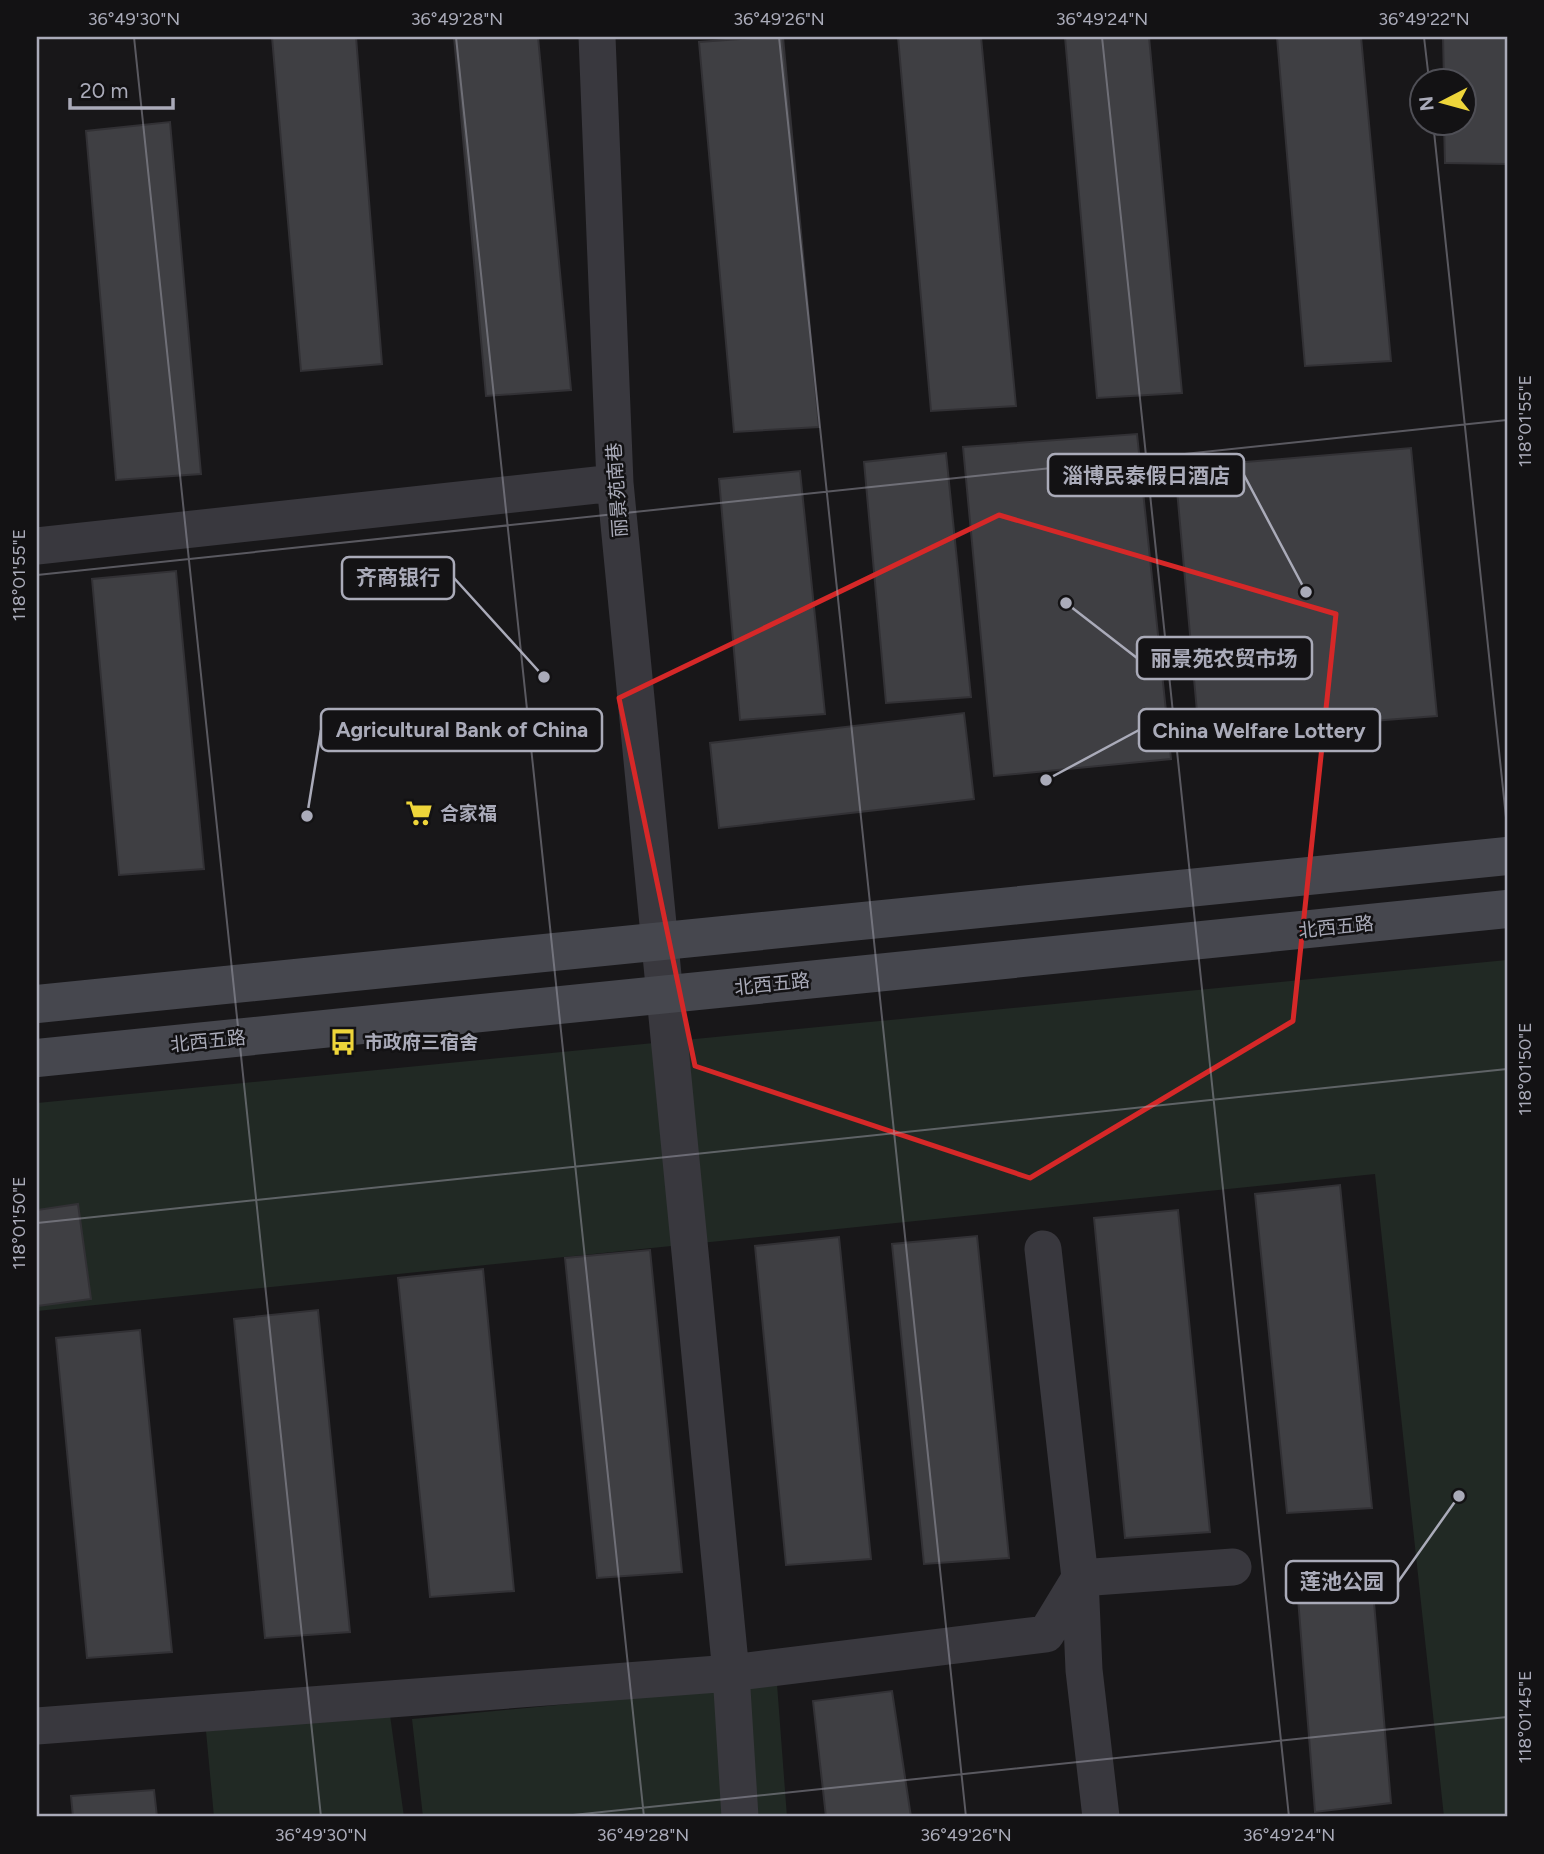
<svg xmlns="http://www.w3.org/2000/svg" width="1544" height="1854" font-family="Figtree,'Noto Sans SC',sans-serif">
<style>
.green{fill:#212924}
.building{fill:#3f3f43;stroke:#323135;stroke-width:2}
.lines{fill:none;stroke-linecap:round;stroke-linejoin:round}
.street{stroke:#39383e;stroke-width:37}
.secondary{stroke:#46474e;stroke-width:38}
.marked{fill:none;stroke:#d62828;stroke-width:5;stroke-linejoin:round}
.ticks{fill:none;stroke:#aaabb9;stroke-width:2;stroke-opacity:0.45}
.labels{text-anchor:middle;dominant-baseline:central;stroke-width:5;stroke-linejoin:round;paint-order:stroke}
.street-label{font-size:19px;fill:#aaabb9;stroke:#131214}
.poi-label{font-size:19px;font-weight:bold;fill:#aaabb9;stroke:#131214;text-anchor:start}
.leader{fill:none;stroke:#aaabb9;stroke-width:2.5}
.callout-dot{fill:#aaabb9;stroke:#131214;stroke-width:2.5}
.callout{fill:#131214;stroke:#aaabb9;stroke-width:2.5}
.callout-label{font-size:21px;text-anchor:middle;font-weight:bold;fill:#aaabb9}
.neatline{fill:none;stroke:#aaabb9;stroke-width:2.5}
.ticks-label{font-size:18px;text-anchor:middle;fill:#aaabb9}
</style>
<rect width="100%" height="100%" fill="#181719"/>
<!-- green -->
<path class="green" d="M1507,960V1817H1444L1375,1174L37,1311V1103Z
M777,1684L787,1817H423L412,1719Z
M390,1715L404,1817H214L206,1731Z"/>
<!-- building -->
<path class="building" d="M272,37H356L382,364L301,371Z
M454,37H538L571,390L486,396Z
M769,37H783L819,427L734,432L699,42Z
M898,37H981L1016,406L931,411Z
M1065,37H1149L1182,393L1097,398Z
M1277,37H1361L1391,361L1305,366Z
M1443,37H1507V164L1445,163L1444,122H1464V80H1444Z
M170,122L201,474L116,480L86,131Z
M1137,434L1171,759L994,776L963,447Z
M1411,448L1437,716L1199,734L1175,468Z
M946,453L971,697L886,703L864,462Z
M800,471L825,714L740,720L719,479Z
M176,571L204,869L119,875L92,579Z
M964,713L974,799L719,828L710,743Z
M1340,1185L1372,1508L1287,1513L1255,1194Z
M78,1204L91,1299L37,1306V1210Z
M1178,1210L1210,1532L1125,1538L1094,1218Z
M977,1236L1009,1558L924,1564L892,1244Z
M839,1237L871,1559L786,1565L755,1246Z
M650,1250L682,1572L597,1578L565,1258Z
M483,1269L514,1591L430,1597L398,1278Z
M318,1310L350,1632L265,1638L234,1319Z
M140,1330L172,1652L87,1658L56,1338Z
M1371,1567L1391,1803L1315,1812L1296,1573Z
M892,1691L911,1817H826L813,1701Z
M154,1790L157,1817H73L71,1796Z"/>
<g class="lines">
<!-- street -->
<path class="street" d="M597,37L615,483L731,1673L740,1817
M37,546L615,483
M37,1726L731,1673L1046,1634L1080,1578L1043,1249
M1101,1817L1084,1670L1080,1578L1233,1567"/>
<!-- secondary -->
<path class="secondary" d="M37,1004L1507,856
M37,1058L1507,909"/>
</g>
<!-- marked area -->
<path class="marked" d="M999,515L1336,614L1293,1021L1030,1178L695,1066L619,698Z"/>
<!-- ticks -->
<path class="ticks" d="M134,37L321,1817M456,37L644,1817M779,37L966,1817M1102,37L1289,1817M1424,37L1429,80M1433,122L1507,827M37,575L1507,420M37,1223L1507,1069M554,1817L1507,1717"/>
<!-- icons -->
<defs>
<symbol id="supermarket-bare" viewBox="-9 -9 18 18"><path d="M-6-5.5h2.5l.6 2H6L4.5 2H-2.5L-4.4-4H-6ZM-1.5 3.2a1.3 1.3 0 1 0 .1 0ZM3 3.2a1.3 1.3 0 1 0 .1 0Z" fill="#eed53a" stroke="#131214" stroke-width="2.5" paint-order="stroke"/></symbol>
<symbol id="bus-bare" viewBox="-9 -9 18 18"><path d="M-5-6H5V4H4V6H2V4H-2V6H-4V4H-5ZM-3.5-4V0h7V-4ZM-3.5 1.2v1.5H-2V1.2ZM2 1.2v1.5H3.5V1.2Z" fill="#eed53a" stroke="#131214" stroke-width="2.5" paint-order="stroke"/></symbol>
</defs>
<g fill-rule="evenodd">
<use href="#supermarket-bare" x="400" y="794" width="38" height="38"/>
<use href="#bus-bare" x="324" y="1023" width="38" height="38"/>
</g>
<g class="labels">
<!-- street labels -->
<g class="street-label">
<text transform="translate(617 490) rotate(-94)">丽景苑南巷</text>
<text transform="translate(1336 927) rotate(-6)">北西五路</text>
<text transform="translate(772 984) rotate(-6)">北西五路</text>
<text transform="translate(208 1041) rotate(-6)">北西五路</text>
</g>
<!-- poi labels -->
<g class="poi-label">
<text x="440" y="813">合家福</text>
<text x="364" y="1042">市政府三宿舍</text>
</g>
</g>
<!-- callouts -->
<path class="leader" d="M1306 592L1244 475M544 677L454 578M1066 603L1137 658M307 816L321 730M1046 780L1139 730M1459 1496L1398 1582"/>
<g class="callout-dot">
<circle cx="1306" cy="592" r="7"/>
<circle cx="544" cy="677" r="7"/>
<circle cx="1066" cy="603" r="7"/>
<circle cx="307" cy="816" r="7"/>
<circle cx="1046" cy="780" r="7"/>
<circle cx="1459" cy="1496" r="7"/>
</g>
<g class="callout">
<rect x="1048" y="454" width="196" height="42" rx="7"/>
<rect x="342" y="557" width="112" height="42" rx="7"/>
<rect x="1137" y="637" width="175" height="42" rx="7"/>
<rect x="321" y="709" width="281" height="42" rx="7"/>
<rect x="1139" y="709" width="241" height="42" rx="7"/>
<rect x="1286" y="1561" width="112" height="42" rx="7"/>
</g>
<g class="callout-label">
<text x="1146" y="483">淄博民泰假日酒店</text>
<text x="398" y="585">齐商银行</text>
<text x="1224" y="666">丽景苑农贸市场</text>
<text x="462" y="737">Agricultural Bank of China</text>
<text x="1259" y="738">China Welfare Lottery</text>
<text x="1342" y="1589">莲池公园</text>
</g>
<!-- border -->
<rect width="1544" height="1854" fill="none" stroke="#131214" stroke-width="77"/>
<!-- north arrow -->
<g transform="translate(1443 102) rotate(264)"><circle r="33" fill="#131214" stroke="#4f4f56" stroke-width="2"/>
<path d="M0-5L12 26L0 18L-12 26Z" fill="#eed53a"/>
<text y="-10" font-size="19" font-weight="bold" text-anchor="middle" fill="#aaabb9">N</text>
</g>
<!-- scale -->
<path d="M70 98v10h103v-10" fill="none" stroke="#aaabb9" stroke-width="3.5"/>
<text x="80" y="98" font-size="21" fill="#aaabb9" stroke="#131214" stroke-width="5" paint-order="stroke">20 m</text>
<rect x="38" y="38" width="1468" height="1777" class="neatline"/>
<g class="ticks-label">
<text x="134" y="25">36°49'30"N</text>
<text x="457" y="25">36°49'28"N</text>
<text x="779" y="25">36°49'26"N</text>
<text x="1102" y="25">36°49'24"N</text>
<text x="1424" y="25">36°49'22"N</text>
<text transform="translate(1525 421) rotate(-90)" y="6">118°01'55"E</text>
<text transform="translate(19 575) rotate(-90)" y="6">118°01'55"E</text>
<text transform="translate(1525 1069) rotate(-90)" y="6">118°01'50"E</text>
<text transform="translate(19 1223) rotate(-90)" y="6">118°01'50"E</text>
<text transform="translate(1525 1717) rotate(-90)" y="6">118°01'45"E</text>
<text x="321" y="1841">36°49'30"N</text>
<text x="643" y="1841">36°49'28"N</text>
<text x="966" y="1841">36°49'26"N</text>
<text x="1289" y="1841">36°49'24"N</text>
</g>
</svg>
